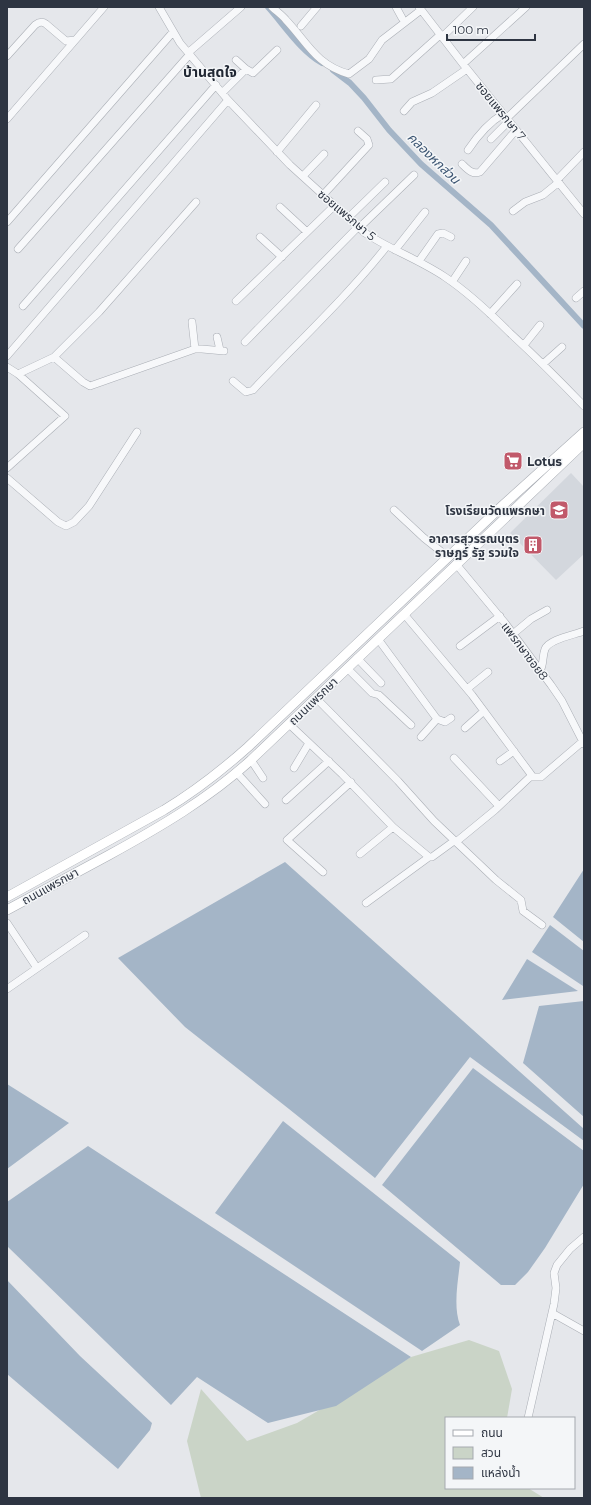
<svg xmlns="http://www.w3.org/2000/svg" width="591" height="1505" font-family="Montserrat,'Noto Sans Thai',sans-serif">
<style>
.built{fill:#d3d7dd}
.green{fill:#cad4c7}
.water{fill:#a4b5c7}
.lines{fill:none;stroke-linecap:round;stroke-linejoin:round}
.canal{stroke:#a4b5c7;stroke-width:6}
.street-casing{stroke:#aaaeb5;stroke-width:8}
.secondary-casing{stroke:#aaaeb5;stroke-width:10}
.street{stroke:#f7f8fa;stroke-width:7}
.secondary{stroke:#fff;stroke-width:9}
.labels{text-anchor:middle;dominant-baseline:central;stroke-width:3;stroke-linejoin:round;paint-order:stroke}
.street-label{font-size:12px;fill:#2e3542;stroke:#f4f6f8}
.poi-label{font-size:12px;font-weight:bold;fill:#2e3542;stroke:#f4f6f8;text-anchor:end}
.water-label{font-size:13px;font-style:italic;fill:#3c5572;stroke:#f4f6f8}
.quarter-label{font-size:14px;font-weight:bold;fill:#202733;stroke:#f4f6f8}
</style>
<rect width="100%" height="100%" fill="#e5e7eb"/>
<!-- built -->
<path class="built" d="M571,473L584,487V554L556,580L510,533Z"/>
<!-- green -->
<path class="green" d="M469,1340L499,1351L512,1389L507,1418H446V1488H528L544,1498H201L187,1441L201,1389L247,1441L297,1423L411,1357Z"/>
<!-- water -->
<path class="water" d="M285,862L584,1129V1141L470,1057L375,1178L289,1109L185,1027L118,958Z
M584,869V942L553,917Z
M550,925L584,951L583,986L532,952Z
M527,959L578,991L502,1000Z
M584,1001V1117L523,1063L539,1006Z
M473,1068L584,1151V1184L545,1248L528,1272L515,1285H501L382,1185Z
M7,1084L69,1123L7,1169Z
M283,1121L460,1262C458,1282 453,1306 460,1325L422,1351L215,1213Z
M88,1146L411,1357L336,1406L268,1423L197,1377L171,1405L7,1246V1202Z
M7,1280L80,1356L152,1423L150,1430L118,1469L7,1374Z"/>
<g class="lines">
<!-- canal -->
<path class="canal" d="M268,7C285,26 300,50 322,63
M333,70L350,83L364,98L389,130L421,164L491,225L584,326"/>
<defs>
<path id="street" d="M159,7L180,43L228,100L290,165L365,233C391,250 420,260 445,277C469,293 490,313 510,333C535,356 560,381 584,406
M272,7C276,11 282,15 286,20C307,42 316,65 349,74L369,59L382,40L421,10
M396,7L402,18
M419,7L463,64L584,214
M301,26L317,7
M442,37L473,7
M189,52L241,7
M7,56L35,25C39,22 42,21 46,24L66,41L75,40
M236,60L246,69
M463,64L526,7
M376,80L391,79L440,35
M222,93L246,69L253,73L277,50
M404,111L412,102L432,93L467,69
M507,118L584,44
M7,119L104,7
M491,139L509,121
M468,150C478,135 488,123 503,114
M277,152L316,105
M462,164C467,169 472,175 480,172L516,130
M303,176L324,154
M557,180L584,152
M323,195L369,145L367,139L358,131
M280,207L307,232
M513,211L525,202L543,195L559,182
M348,218L385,182
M7,222L173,32
M359,228L414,175
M260,237L282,257
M18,249L190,54
M395,250L425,212
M419,261L438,234L443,233L451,237
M452,282L466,261
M576,298L584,291
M236,301L334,206
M23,306L216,85
M490,314L517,284
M192,322L195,349
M217,337L220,350
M245,342L358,227
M524,345L540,325
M7,356L228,100
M54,357L83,382L90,386L195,349H202L224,351
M543,364L562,347
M7,367L18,374L65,416L7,468
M18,374L54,357L99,312L196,202
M233,381L246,392L253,390C298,342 346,298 387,246
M7,478L58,522L66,526L74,522L89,506L137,432
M394,510L424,538L448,557
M456,564L505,623L551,685L562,701L584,744
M404,614L472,695L533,777H541L582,742
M513,634L531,619L547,610
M378,639L437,719L421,737
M460,646L500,616
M357,658L381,683
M347,668L372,693L379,695L411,725
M540,671C544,664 542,657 545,649C549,639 574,635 584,631
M467,689L488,672
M316,698L398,781L434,821L496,880L521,900L523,911L542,925
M437,719L445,722L451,718
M289,724L342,774L393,827L429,857H432L454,841
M465,728L484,711
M454,758L499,806
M251,760L263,778
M500,761L514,751
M294,768L309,743
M237,773L265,804
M286,800L329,761
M456,842L495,810L531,776
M360,854L393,827
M323,872L287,840L351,782
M366,903L429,857
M7,923L37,968
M7,989L85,935
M552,1313L584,1331
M528,1418L554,1304L556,1288L554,1273L557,1265L570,1249L584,1237"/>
<path id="secondary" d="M7,897L164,810C194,792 221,771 248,747L503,505L584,432
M7,910C41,892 75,873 109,855C160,827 208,799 251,760L584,443"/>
</defs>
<!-- street casing -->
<use href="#street" class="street-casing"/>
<!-- secondary casing -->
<use href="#secondary" class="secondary-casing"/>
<!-- street -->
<use href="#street" class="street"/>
<!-- secondary -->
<use href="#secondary" class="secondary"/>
</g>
<!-- icons -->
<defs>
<symbol id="supermarket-square" viewBox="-11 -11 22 22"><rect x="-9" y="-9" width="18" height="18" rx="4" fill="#c1596a" stroke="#f4f6f8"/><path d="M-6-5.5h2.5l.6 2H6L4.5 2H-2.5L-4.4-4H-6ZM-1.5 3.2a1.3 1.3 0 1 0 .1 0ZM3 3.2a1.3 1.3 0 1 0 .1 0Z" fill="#fff"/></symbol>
<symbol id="school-square" viewBox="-11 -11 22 22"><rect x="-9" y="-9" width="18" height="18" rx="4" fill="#c1596a" stroke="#f4f6f8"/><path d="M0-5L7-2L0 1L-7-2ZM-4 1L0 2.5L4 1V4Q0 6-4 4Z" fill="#fff"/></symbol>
<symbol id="building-square" viewBox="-11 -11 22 22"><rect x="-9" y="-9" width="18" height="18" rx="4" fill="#c1596a" stroke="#f4f6f8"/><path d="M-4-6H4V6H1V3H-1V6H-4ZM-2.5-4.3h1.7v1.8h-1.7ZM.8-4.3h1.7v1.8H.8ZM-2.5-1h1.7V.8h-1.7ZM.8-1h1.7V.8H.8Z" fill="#fff"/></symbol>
</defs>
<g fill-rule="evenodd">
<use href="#supermarket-square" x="502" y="450" width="22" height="22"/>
<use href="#school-square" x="548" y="499" width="22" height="22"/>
<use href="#building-square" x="522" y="534" width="22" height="22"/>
</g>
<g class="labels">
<!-- street labels -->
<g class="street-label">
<text transform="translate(501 111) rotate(51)">ซอยแพรกษา 7</text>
<text transform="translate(347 215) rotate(40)">ซอยแพรกษา 5</text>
<text transform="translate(525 651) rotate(53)">แพรกษาซอย8</text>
<text transform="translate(313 701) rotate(-44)">ถนนแพรกษา</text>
<text transform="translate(50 886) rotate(-29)">ถนนแพรกษา</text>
</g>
<!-- poi labels -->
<g class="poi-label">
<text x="527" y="461" text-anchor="start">Lotus</text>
<text x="545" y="510">โรงเรียนวัดแพรกษา</text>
<text x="519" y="538">อาคารสุวรรณบุตร<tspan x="519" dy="14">ราษฎร์ รัฐ รวมใจ</tspan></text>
</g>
<!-- water labels -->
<g class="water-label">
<text transform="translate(434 158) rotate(44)">คลองหกส่วน</text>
</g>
<!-- quarter labels -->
<g class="quarter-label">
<text x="210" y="72">บ้านสุดใจ</text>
</g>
</g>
<!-- border -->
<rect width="591" height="1505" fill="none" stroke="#2e3542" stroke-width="16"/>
<!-- legend -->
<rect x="445" y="1417" width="130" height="72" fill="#f4f6f8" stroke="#a5a9af"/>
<rect x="453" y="1430" width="20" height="6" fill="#ffffff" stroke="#a5a9af"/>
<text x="481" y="1437" font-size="12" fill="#2e3542">ถนน</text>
<rect x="453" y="1447" width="20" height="12" fill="#cad4c7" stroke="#a5a9af"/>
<text x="481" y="1457" font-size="12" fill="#2e3542">สวน</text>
<rect x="453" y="1467" width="20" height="12" fill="#a4b5c7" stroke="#a5a9af"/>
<text x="481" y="1477" font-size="12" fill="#2e3542">แหล่งน้ำ</text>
<!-- scale -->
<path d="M447 34v6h88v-6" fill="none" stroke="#2e3542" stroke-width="2"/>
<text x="453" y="34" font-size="12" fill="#2e3542" stroke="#f4f6f8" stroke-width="3" paint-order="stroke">100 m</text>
</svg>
